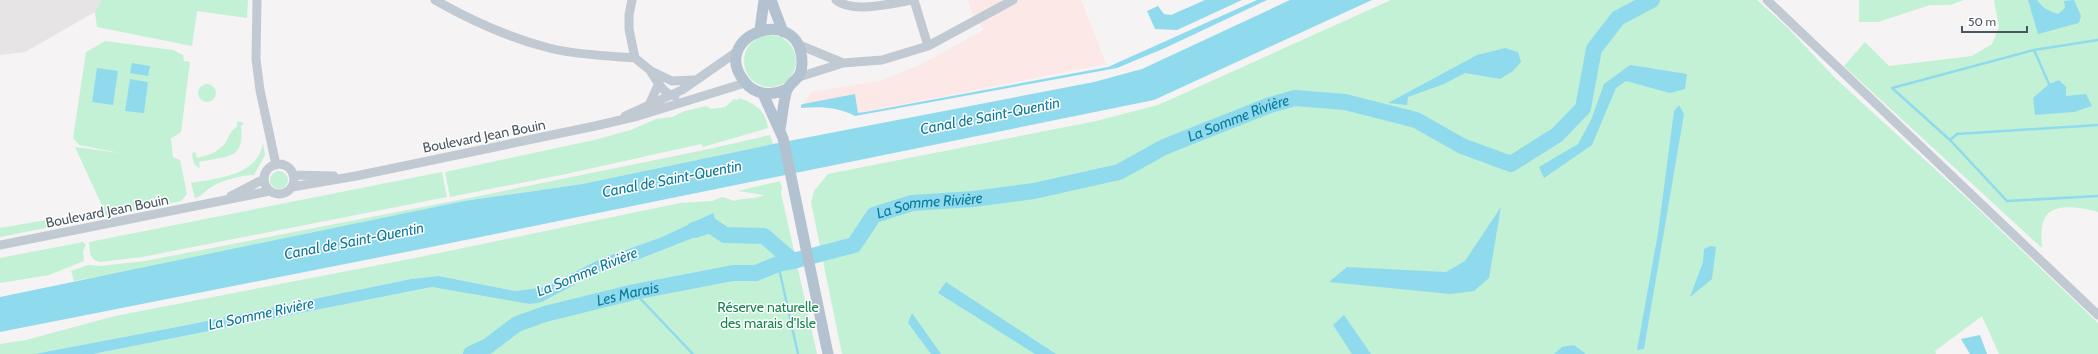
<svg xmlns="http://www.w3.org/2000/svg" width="2098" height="354" font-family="Cabin,sans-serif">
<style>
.education{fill:#e6e4e5}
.medical{fill:#fce8e6}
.green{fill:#c3f1d5}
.water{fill:#90daee}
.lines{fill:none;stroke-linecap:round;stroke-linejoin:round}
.stream{stroke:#90daee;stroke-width:2.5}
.river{stroke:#90daee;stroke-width:16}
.minor{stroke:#c1cad2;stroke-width:9}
.major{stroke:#b3c2d1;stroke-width:11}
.labels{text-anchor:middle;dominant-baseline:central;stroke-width:3;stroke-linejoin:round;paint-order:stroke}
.street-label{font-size:14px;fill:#4a5661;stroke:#fff}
.park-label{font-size:14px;fill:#17864f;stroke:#fff}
.water-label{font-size:15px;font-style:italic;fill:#0c7c9b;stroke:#fff}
</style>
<rect width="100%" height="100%" fill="#f5f3f3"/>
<!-- education -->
<path class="education" d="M0,0H101L95,12L25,52L0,55Z"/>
<!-- medical -->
<path class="medical" d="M968,0H1081L1106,64L858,113L855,94L803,104L812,92L883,80L920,65L984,30L972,13Z"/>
<!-- green -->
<path class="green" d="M101,0H248L247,18L197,11L192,46L97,27L95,12Z
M1391,0H1757L1789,29L1835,78L1973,204L2098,323V354H1999L1982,316L1935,351L1936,354H842L811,202L814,191L828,174L1096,121L1158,105Z
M1859,0H1964L1950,5H1930L1878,22H1859Z
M1994,0H2098V212C2083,208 2051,201 2044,220C2040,229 2042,240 2042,248L1844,66L1865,42L1889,66L1972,56L1992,44L1999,27Z
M744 61a26 26 0 1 1 52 0a26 26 0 1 1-52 0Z
M105,41L173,50L183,55L184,61L190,62L181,132L169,140L171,139L173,157L180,160L187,194L181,201L0,237V228L104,210L75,147L120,153L79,145L73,138L86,52Z
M198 93a9 9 0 1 1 18 0a9 9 0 1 1-18 0Z
M739,98C755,103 766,111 768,128L703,147L701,144L566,174L450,197L445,172L594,140L631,130L656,119L672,117L685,111L706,106L712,109L725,107L734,99L739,100Z
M237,121L244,123L241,126C245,160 227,156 199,162L200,168C193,166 193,160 192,154L195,151L197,158C209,155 219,152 226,142C230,136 230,130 237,127Z
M770,135L773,144L582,184L464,201L159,266L74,281L71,271L88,265L100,266L145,261L474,197L709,149Z
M263,143L265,155L254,175C242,175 219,181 210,188C205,191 201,197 195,198L191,183C217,178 258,176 263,143Z
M270 180a9 9 0 1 1 18 0a9 9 0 1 1-18 0Z
M442,172L447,197L142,257L100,262L94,260L90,254L89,242Z
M780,181L782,188L781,193L817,354H93L432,287L542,302L599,272L637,260L711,231L713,213L662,237L600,259L545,287L515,291L439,276L411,279L187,325L34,354H0V344L26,340L115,316L420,257L680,203L712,201L722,197L735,201C744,197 755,200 764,195L738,191Z
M83,242L86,245L83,251L84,261L49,275L0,283V258Z"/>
<!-- water -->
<path class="water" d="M1205,0H1242L1177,30L1155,29L1147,11L1158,6L1164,14L1171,15Z
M1257,0H1267L1165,48L1117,68L855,116C839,107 819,106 801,108V105L803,104L855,94L858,113L871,111L1108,67Z
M1290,0H1372L1154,100L411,251L0,332V297L464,201L582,184L773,144L1094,82L1142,69Z
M2028,0H2037C2043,8 2048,11 2058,14L2065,8L2064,1L2074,0L2081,16L2079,23L2038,34Z
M1505,48L1518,52L1521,62L1513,71L1500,79L1465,73L1444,84L1408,97L1407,105L1388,103L1477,55Z
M132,63L150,66L148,76L130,73Z
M1630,65L1687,74L1685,89L1670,93L1626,81L1616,88L1592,145L1544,178L1539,167L1578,144L1591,120L1604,84Z
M97,68L118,71L113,105L92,102Z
M130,79L148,82L144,113L125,111Z
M2059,80L2066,87V96L2086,94L2092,106L2074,112L2035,115L2033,98L2049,84Z
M1679,105L1684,114L1644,349L1637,350L1658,233L1674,111Z
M1501,207L1489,278L1474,291L1450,294L1329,282L1347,267L1446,272L1465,261Z
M713,213L717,224L711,231L637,260L599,272L542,302L530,304L432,287L93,354H34L187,325L411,279L439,276L515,291L545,287L600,259L662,237Z
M1710,246L1716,247L1712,279L1690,297L1703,262L1704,249Z
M946,282L1056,354H1035L938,293Z
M912,313L941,354H931L908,323Z
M1344,315L1371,354H1352L1333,325Z
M1980,335L1987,354H1970L1961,339Z
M1574,345L1586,354H1554L1562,347Z"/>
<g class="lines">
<!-- stream -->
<path class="stream" d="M2049,84L2034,50L2098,40
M2098,125L1957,134L1950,140L2007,201L2098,196
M1950,140L1892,88L2034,50
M778,264L798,354
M634,292L693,354"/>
<!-- river -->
<g class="river">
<path id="s1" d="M694,230L710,225L725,235L764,236L793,261L854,245L874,215L912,203L973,199L1034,191L1119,172L1164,147L1270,105L1295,98L1345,102L1416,120L1462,146L1511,164L1557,135L1583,108L1594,49L1618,18L1652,0"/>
<path id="s2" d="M471,354L488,346L517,324L545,314L634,292L733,273H756L778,264L793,261"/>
</g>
<!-- minor -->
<path class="minor" d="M257,0L256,59L260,90L276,165
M435,0C472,21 512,39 553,49C580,55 608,56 635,58
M632,0L629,15V29L635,58L651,71L672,81L694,80
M836,0C853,14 892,3 913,0
M914,0L928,46
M1767,0L2098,315
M797,44L843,63L882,60L928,46L1013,0
M651,72C657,81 664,95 675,96
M799,77L843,63
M649,105L659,83
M625,116L682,90L738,51
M264 179a15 15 0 1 1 30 0a15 15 0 1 1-30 0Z
M293,175L334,176
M292,187L356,176L595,126L638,116L745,83
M231,196L264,179
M0,245L270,191"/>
<!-- major -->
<path class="major" d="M771,0L783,32
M760,30L764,0
M763,94L783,138L828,354
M780,129C782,119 784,97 787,90C792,79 802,81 802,62C801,2 708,35 744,81C755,96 772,96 787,89"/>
</g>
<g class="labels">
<!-- street labels -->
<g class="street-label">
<text transform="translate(484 136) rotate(-11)">Boulevard Jean Bouin</text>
<text transform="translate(107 211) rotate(-11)">Boulevard Jean Bouin</text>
</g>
<!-- park labels -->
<g class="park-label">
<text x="768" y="307">Réserve naturelle<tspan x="768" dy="16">des marais d'Isle</tspan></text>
</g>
<!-- water labels -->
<g class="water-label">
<text transform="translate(990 116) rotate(-11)">Canal de Saint-Quentin</text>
<text stroke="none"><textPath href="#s1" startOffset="592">La Somme Rivière</textPath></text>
<text transform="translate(672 179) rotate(-11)">Canal de Saint-Quentin</text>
<text stroke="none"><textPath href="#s1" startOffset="268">La Somme Rivière</textPath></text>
<text transform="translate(354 241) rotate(-11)">Canal de Saint-Quentin</text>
<text transform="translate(587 272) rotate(-22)">La Somme Rivière</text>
<text stroke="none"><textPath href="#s2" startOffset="170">Les Marais</textPath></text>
<text transform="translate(261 314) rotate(-12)">La Somme Rivière</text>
</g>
</g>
<!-- scale -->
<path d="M1962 26v6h65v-6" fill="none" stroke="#4a5661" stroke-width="2"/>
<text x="1968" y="26" font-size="12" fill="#4a5661" stroke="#ffffff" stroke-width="3" paint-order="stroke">50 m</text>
</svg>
